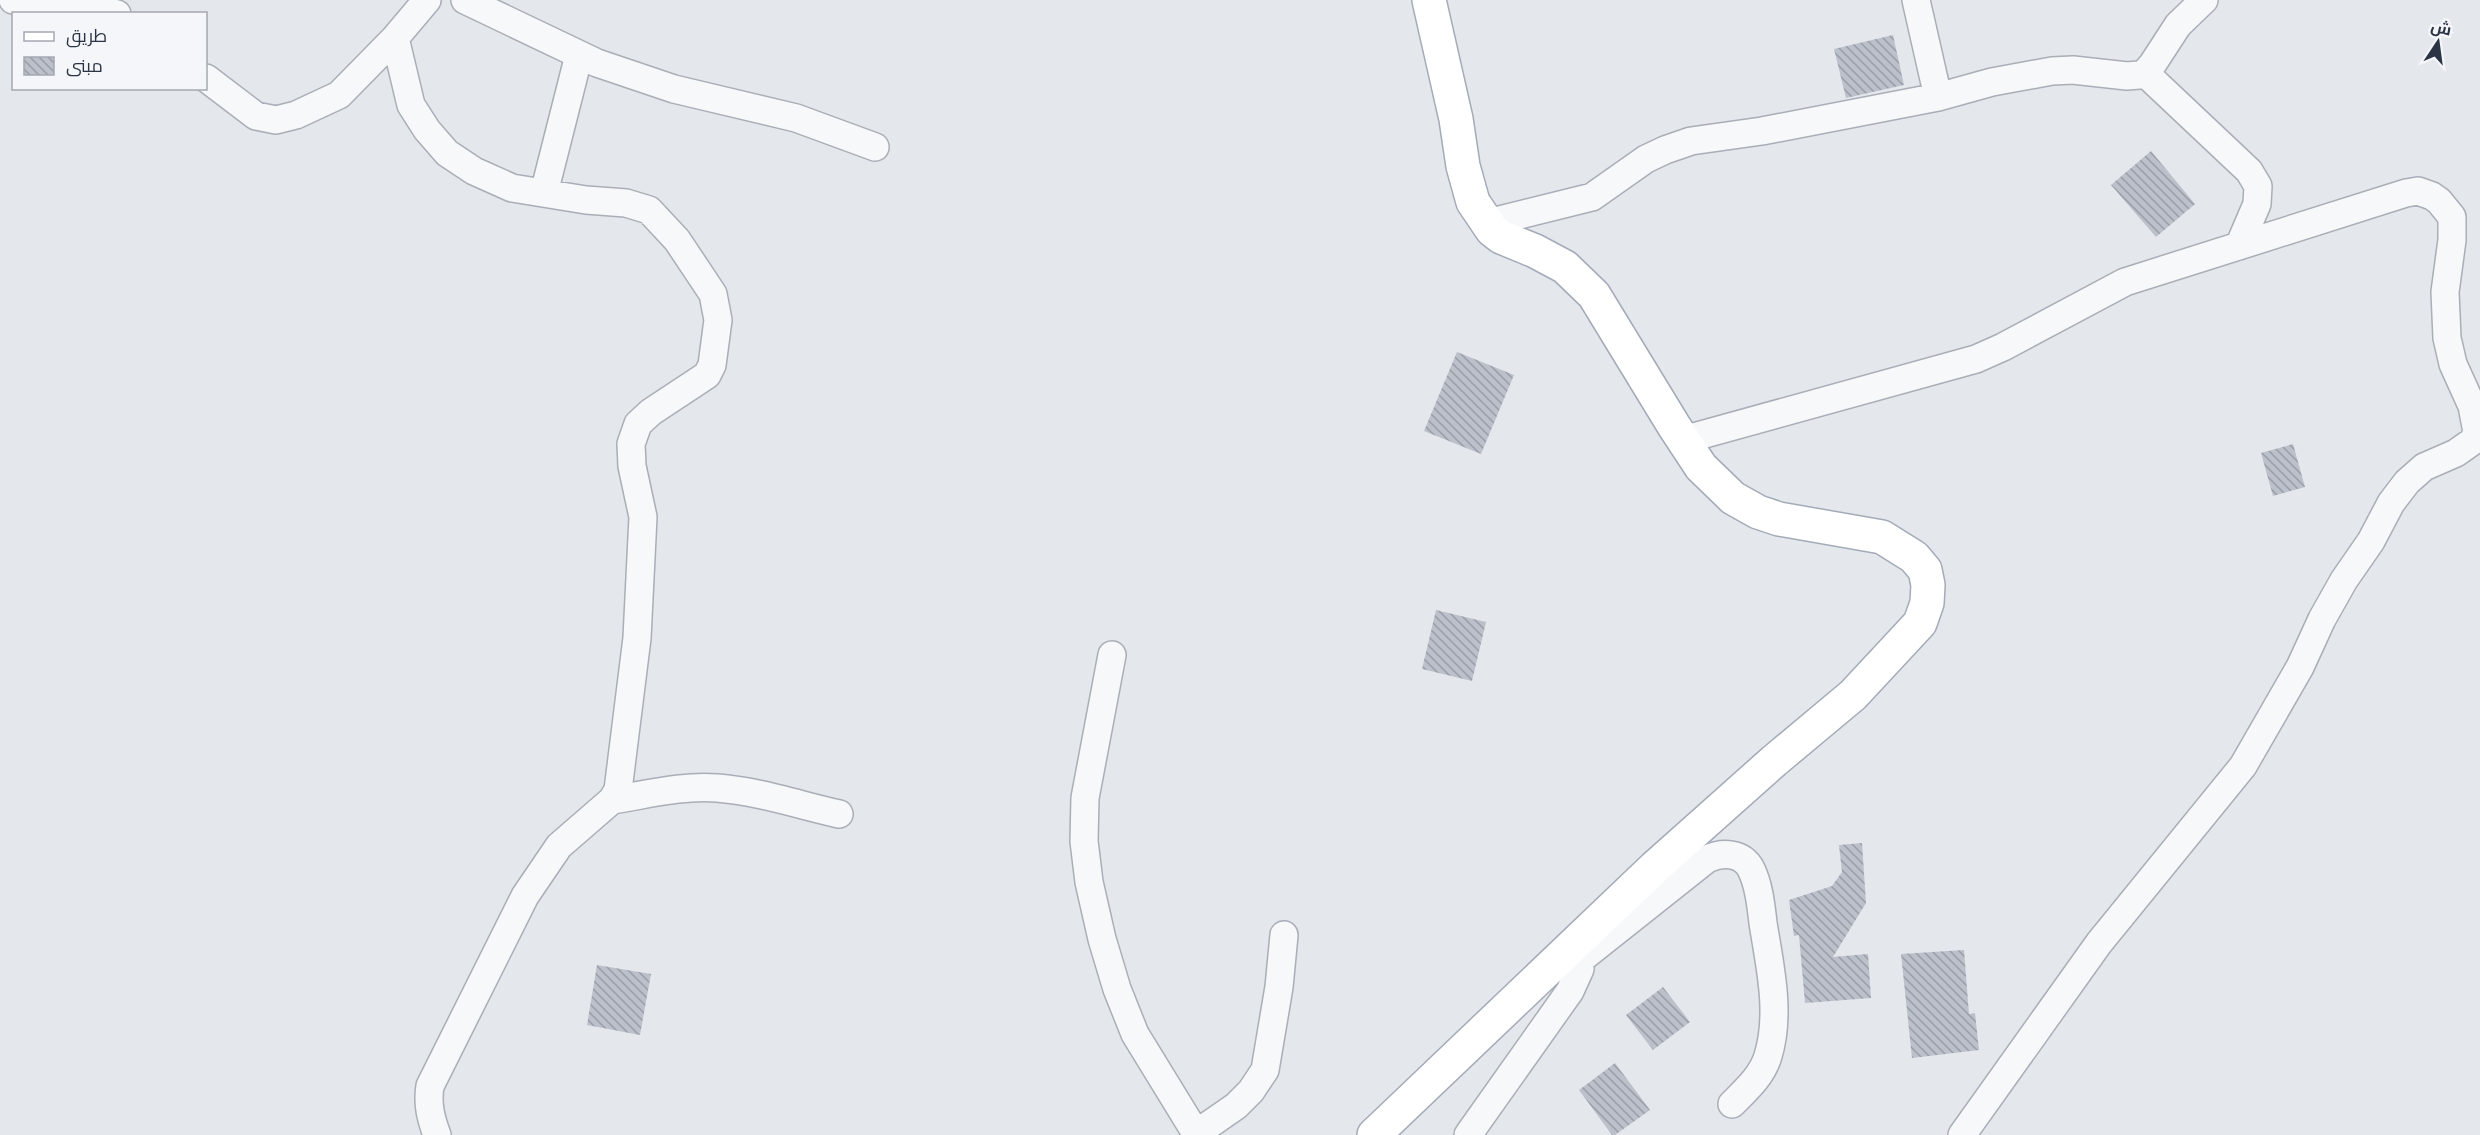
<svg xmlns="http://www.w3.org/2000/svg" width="2480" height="1135" font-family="Quicksand,Cairo,sans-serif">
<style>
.building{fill:url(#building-back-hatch)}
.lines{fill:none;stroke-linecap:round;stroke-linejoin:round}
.minor-casing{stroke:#a9aeb7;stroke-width:30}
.major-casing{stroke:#a3abb8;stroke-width:36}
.minor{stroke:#f7f8fa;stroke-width:27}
.major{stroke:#fff;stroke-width:33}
</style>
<defs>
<pattern id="building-back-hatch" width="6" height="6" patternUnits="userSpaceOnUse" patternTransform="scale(1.5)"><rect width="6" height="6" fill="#bbc0ca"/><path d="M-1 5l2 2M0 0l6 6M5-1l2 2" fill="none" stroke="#989da6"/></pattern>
</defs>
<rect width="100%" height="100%" fill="#e4e7ec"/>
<!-- building -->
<path class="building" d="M1893,35L1904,85L1846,98L1834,49Z
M2151,151L2195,204L2156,237L2111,185Z
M1457,352L1514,375L1481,454L1424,431Z
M2293,444L2305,487L2273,496L2261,453Z
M1436,610L1486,622L1472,681L1422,669Z
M1862,843L1866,903L1833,957L1868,954L1871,998L1805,1003L1799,935L1794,936L1789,900L1832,886L1842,872L1839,845Z
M1964,950L1969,1014L1975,1013L1979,1050L1912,1058L1901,954Z
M597,965L651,974L640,1035L587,1025Z
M1663,987L1690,1022L1653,1050L1626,1015Z
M1615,1063L1650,1110L1615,1135H1612L1579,1090Z"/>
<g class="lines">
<defs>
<path id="minor" d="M13,0L41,5L96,8L117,14
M465,0L597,63L674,89L796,118L875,147
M1916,0L1938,97
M395,38L411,105L427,130L447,153L474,171L512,188L586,200L626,203L649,210L677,240L713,294L718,320L712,365L707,375L651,412L638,424L631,444L632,466L643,517L637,638L618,790L612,800L559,846L525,896L430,1086C427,1104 431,1119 437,1135
M2145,73L2249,171L2258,186L2257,204L2239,246
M206,78L256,116L276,120L296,115L339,95L395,38L427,0
M544,193L579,55
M1487,223L1592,197L1646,159L1665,150L1691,141L1762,131L1938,97L1992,82L2052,71L2073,70L2127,76L2139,75L2145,73L2152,65L2178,25L2204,0
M1683,440L1976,359L2003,347L2125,282L2406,193L2418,191L2432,196L2439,201L2452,217V240L2445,292L2447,338L2453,364L2472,406L2477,432L2473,441L2456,453L2424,467L2407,482L2391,503L2371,541L2344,580L2322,619L2300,667L2243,766L2099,943L1962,1135
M1112,655L1085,798L1084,841L1089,882L1102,939L1117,989L1135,1034L1197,1135
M612,800C645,795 683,785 717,788C758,791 799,805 839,814
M1581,959L1707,859C1722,852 1742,852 1751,869C1759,885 1761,906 1763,923C1770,967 1781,1013 1768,1056C1762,1076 1746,1090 1732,1104
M1197,1133L1236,1106L1251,1091L1265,1070L1279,987L1284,935
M1468,1135L1570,991L1580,969L1581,940"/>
<path id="major" d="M1374,1135L1655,867L1774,761L1853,695L1920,623L1927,603L1928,585L1925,570L1914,557L1882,537L1779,519L1758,512L1733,498L1701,467L1674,426L1594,295L1565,267L1535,251L1501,237L1492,230L1473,202L1463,166L1456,119L1429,0"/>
</defs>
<!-- minor casing -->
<use href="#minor" class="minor-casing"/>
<!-- major casing -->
<use href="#major" class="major-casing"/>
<!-- minor -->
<use href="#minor" class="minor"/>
<!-- major -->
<use href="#major" class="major"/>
</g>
<!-- legend -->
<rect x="12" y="12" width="195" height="78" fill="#f4f6f9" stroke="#a4a8b1" stroke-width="1.5"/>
<rect x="24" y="32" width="30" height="9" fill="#ffffff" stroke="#a4a8b1" stroke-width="1.5"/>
<text x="66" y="42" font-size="18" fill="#2b3445">طريق</text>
<rect x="24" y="57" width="30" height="18" fill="url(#building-back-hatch)" stroke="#a4a8b1" stroke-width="1.5"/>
<text x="66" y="72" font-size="18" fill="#2b3445">مبنى</text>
<!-- north arrow -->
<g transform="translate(2438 42) rotate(13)" stroke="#f4f6f9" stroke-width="4.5" paint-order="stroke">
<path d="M0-4.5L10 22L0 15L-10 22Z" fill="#2b3445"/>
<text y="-9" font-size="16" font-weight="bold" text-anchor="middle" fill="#2b3445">ش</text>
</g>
</svg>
